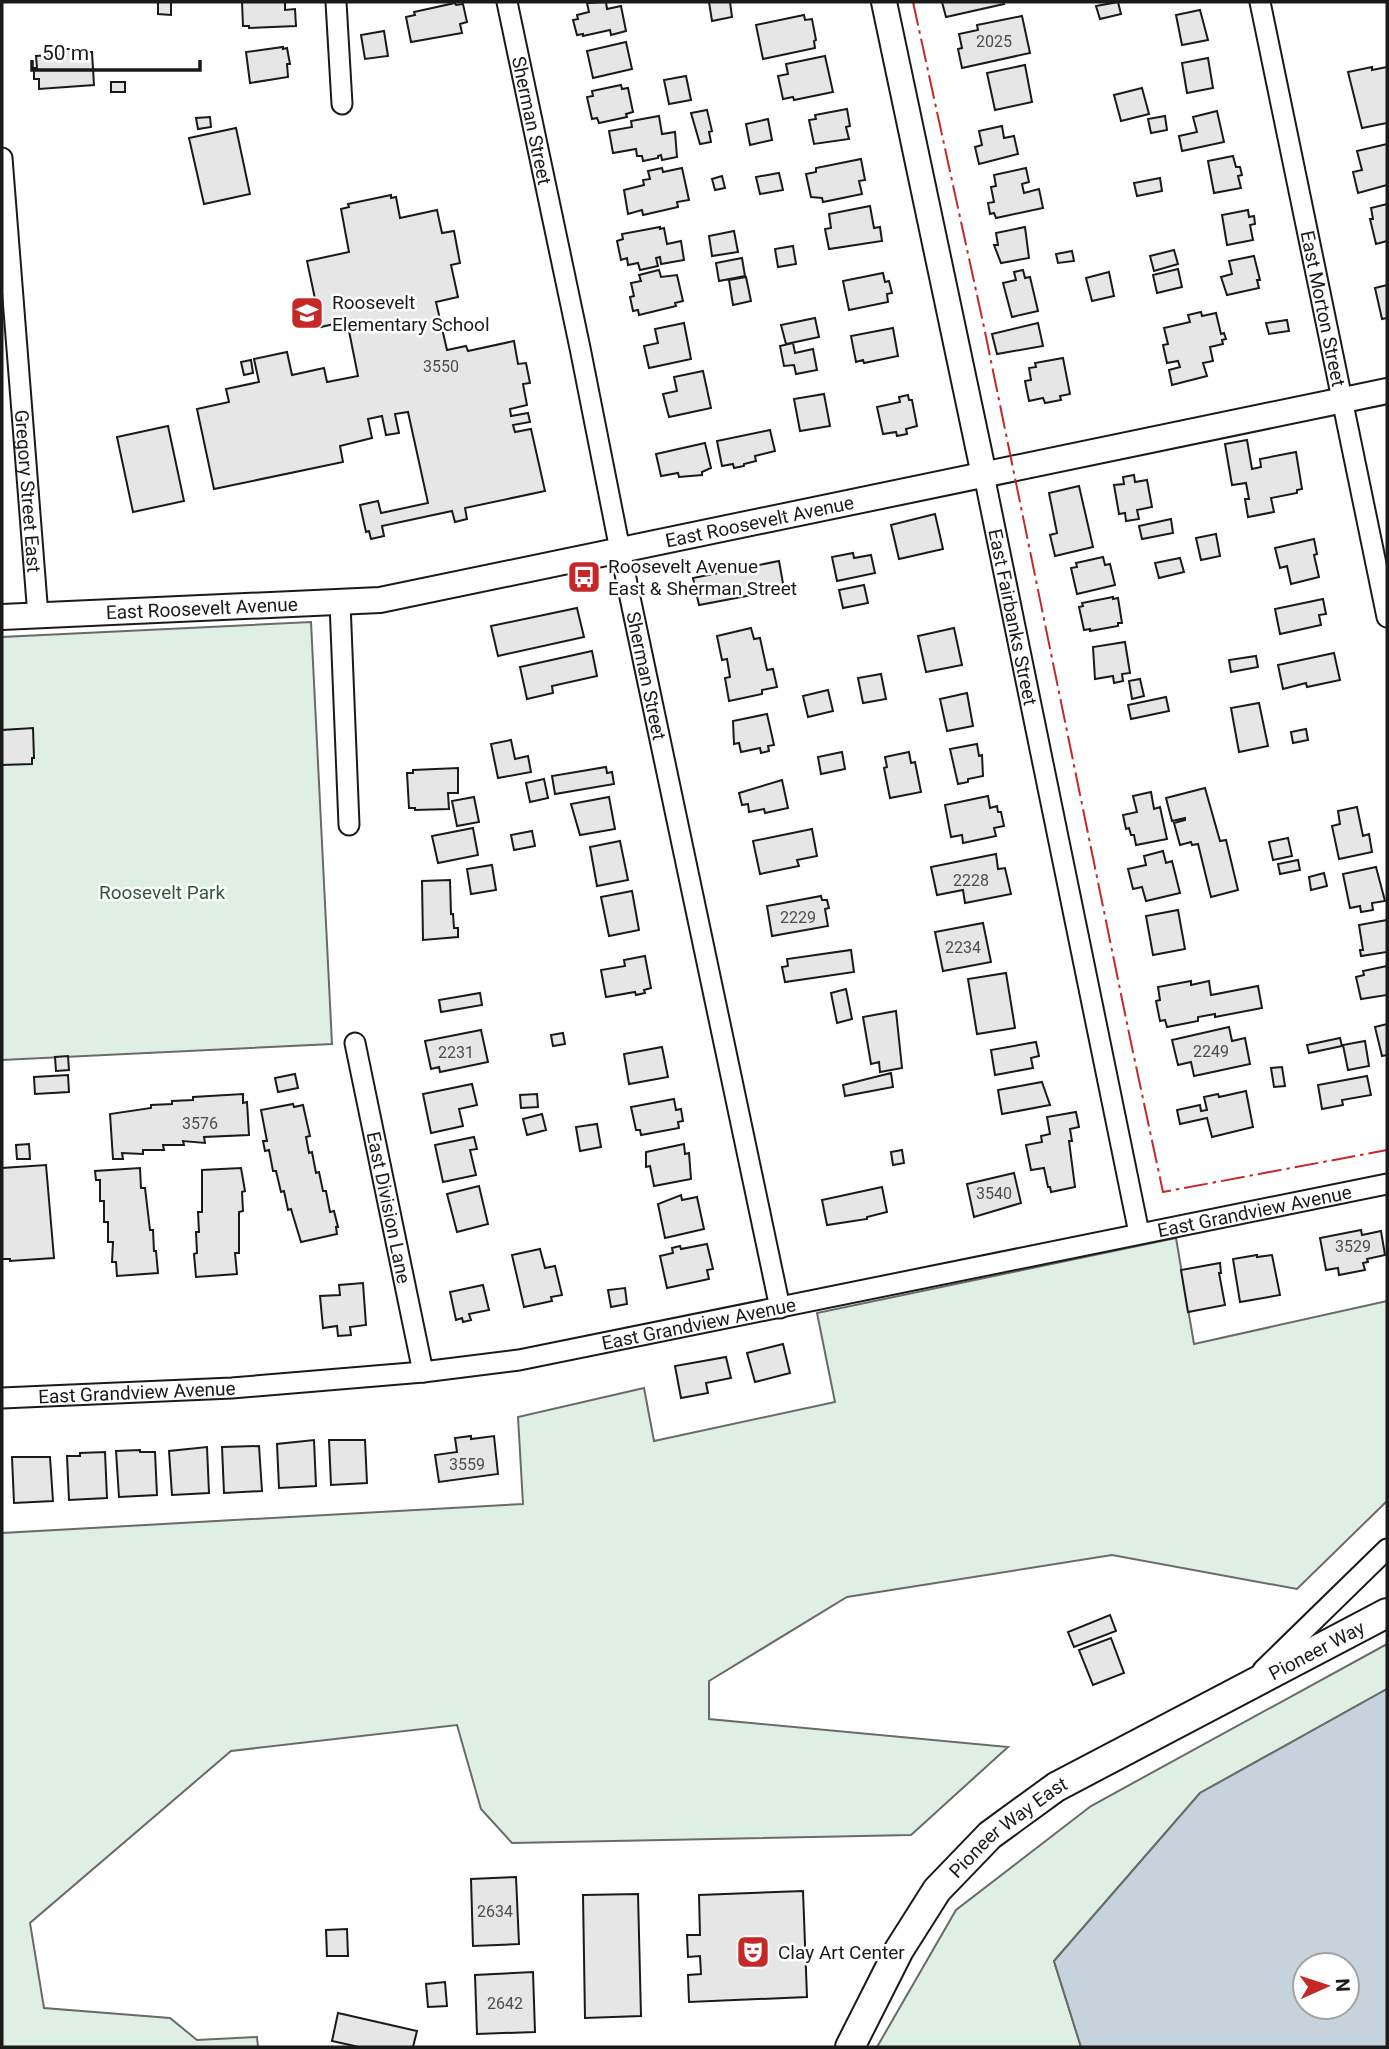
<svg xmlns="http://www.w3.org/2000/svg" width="1389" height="2049" font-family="Roboto,sans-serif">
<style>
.green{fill:#e0efe3;stroke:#6a6a6a;stroke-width:2}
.water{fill:#c6d2dc;stroke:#6a6a6a;stroke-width:2;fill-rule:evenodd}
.building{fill:#e6e6e6;stroke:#1a1a1a;stroke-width:2}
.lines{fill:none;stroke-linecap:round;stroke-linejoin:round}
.minor-casing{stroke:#1a1a1a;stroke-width:23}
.tertiary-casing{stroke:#1a1a1a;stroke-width:28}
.secondary-casing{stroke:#1a1a1a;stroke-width:32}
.minor{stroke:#fff;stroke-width:19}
.tertiary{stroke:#fff;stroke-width:24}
.secondary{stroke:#fff;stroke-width:28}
.power{stroke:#c62828;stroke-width:2;stroke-dasharray:24 5 3.5 5;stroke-linecap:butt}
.labels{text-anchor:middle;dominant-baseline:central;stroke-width:5;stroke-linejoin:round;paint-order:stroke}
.number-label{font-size:16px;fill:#4d4d4d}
.street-label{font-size:19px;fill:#1a1a1a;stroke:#fff}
.poi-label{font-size:19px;fill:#1a1a1a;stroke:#fff;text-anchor:start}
.park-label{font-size:19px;fill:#2b5a34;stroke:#fff}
</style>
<rect width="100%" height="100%" fill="#fff"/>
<!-- green -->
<path class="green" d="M311,622L332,1044L2,1060V637Z
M1176,1238L1194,1344L1387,1301V1501L1297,1589L1112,1555L847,1597L709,1681V1719L1008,1747L911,1835L512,1843L481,1809L457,1725L231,1751L30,1923L44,2008L170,2018L197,2040L257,2037L258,2047H2V1533L523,1504L518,1417L644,1388L654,1441L835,1402L817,1313Z
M1387,1644V1689L1200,1793L1054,1961L1081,2047H877L956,1910L1091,1806Z"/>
<!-- water -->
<path class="water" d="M1387,1689V2047H1081L1054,1961L1200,1793ZM1305,1965H1347V2007H1305Z"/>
<!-- building -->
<path class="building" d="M158,2H171V15L158,14Z
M242,2H285V10L295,9L296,26L249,28V26H243Z
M606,2L607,9L621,6L626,31L611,35L610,30L583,36V34L577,35L573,20L578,19L577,15L589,12L587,3Z
M709,2H730L732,17L712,21Z
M942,2H1003L1004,4L946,17Z
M1118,2L1121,14L1100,19L1096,6Z
M455,3L456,5L463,4L467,22L460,24L462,33L411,42L406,17L415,15L414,12Z
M1200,10L1208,40L1182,45L1176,15Z
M804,15L805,20L812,19L816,40L814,41L815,48L763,59L756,25Z
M1022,16L1030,53L962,68L958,49L962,48L959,34L978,30L977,25Z
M384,31L388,56L365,59L361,35Z
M626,42L632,69L593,78L587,51Z
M283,47V49L287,48L290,64H287L288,77L250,83L246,52Z
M63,49H77V52H92L94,85L39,89V79H34V68H37L36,56L64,54Z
M825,56L833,92L794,100L793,97L783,99L778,76L788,74L786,64Z
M1208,58L1213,88L1187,93L1182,63Z
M1025,65L1032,102L995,110L987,73Z
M1372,67V70L1387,67V123L1362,128L1348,72Z
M686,76L691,100L669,104L664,80Z
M111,82H125V92H111Z
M621,85L622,89L628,88L633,112L626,114L627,117L599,123L597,118L592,119L587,97L593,96L592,91Z
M1142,88L1149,114L1121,121L1114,95Z
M847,109L850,126L846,127L849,139L814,144L809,120L816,119L815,115Z
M707,110L712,131L709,132L711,142L700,144L691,113Z
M1217,111L1224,142L1182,151L1179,136L1197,132L1193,117Z
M659,116L662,134L675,132L677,157L662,160L661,155L658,156V158L643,161L642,156H637L636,149L613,153L609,131L632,127L631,121Z
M1165,116L1167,130L1151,133L1148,119Z
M210,117L211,127L198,129L196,118Z
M768,119L772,140L750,145L746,124Z
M1002,126L1004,138L1014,136L1018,154L979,164L975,147L982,145L979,131Z
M236,128L250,194L204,204L189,138Z
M1387,144V185L1358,193L1353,172L1362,170L1357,151Z
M1233,156L1236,167H1240L1242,175L1238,176L1241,188L1214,193L1208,161Z
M861,159L865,180L859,181L862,194L823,202L822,198L811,197L806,174L816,172V168Z
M662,168L663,172L682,168L689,200L677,202L678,207L643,215L642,210L628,214L624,190L644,185L643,180L650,179L648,171Z
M1026,168L1029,182L1022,184L1024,193L1039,189L1043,208L996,218L994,213L990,214L988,203L994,202L991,187L996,186L994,175Z
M779,173L783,190L760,194L756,177Z
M722,176L725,188L715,190L712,179Z
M1160,178L1162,191L1137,196L1134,183Z
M391,195V198L396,197L400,218L437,210L442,233L454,231L460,263L451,265L458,297L436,302L447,350L466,346L468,351L514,341L518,364L526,363L530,383L523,384L527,405L510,409L511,416L528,413L530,422L513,425L515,432L531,429L545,491L465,508L467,519L455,522L452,511L382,526L384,536L371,539L369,531L366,532L360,505L378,501L381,513L428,503L408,412L395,414L399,433L386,435L382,416L368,419L372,438L340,446L343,462L214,489L197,409L229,402L226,389L259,382L254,359L287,352L292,375L324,368L327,382L358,376L347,321L321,327L307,261L349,252L341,209L349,207L348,204Z
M1387,204V241L1376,244L1370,219H1373L1371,208Z
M870,206L874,228L880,227L882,241L829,249L825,229L831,228L829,214Z
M1248,210L1249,217L1254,216L1255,224L1250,225L1253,240L1227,245L1222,215Z
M660,227V229L664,228L667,244L681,241L684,260L661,264L660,257L656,258L658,266L640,270L638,263L628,265L627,258L621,260L617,241L623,239L622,234Z
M1025,227L1029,258L1001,263L994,245H998L996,233Z
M734,231L738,252L712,256L709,236Z
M793,246L796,264L778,267L775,249Z
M1174,250L1178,264L1154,271L1150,256Z
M1072,251L1074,261L1058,263L1056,254Z
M1254,256L1260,280H1257L1259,288L1227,295L1221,277L1232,274L1229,261Z
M742,258L745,276L719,281L716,263Z
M1178,269L1182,287L1157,293L1153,275Z
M659,270L661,277L677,275L683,301L675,303L676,306L639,315L638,310L633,311L630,297L634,296L631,283L641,281L639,275Z
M1023,270L1025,278L1030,277L1038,311L1012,317L1003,283L1016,280L1014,272Z
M1109,272L1114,296L1092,301L1086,278Z
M883,273L885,282L889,281L892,293L887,294L888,302L849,310L843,281Z
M746,277L751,301L733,305L729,280Z
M1387,285V318L1382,319L1375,288Z
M1201,312L1202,316L1216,313L1221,334L1224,333L1226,339L1222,340L1223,344L1210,347L1213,361L1203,363L1207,376L1172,385L1169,370L1180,367L1178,361L1167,363L1163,345L1168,344L1164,328L1190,322L1188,315Z
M815,318L819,337L786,344L781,325Z
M1287,320L1289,331L1269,334L1266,323Z
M684,323L691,359L649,368L644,346L658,343L655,329Z
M1038,323L1043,346L997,354L992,334Z
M893,328L898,356L864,363L863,360L856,362L851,336Z
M793,343L795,353L813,349L817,370L796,374L794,365L784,366L780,346Z
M1063,358L1070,394L1060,396L1061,400L1045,403L1043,398L1029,401L1025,381L1031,380L1029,368L1036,367L1035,363Z
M251,360L253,373L244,375L241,362Z
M703,371L711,408L669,417L663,394L677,391L674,377Z
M824,394L830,426L800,431L794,399Z
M908,395L909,400H912L917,426L906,429L907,434L897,436L896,432L883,434L877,407L900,402L899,397Z
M168,426L184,501L133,512L117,437Z
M770,430L775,451L755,456L756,461L744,464V466L734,468L733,464L722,466L717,441Z
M1247,440L1252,469L1261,467L1260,459L1296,452L1302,489L1297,490V493L1271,498L1274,512L1248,517L1245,499H1249L1246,483L1232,485L1225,444Z
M705,443L711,468L702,472V475L679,477L678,473L661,476L656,454Z
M1134,475L1135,482L1147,480L1152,507L1137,510L1139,519L1126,521L1125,513L1119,514L1114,485L1124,484L1123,477Z
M1079,486L1093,547L1055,556L1050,535L1057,533L1049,493Z
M935,514L943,549L899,559L891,525Z
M1171,519L1173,533L1142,539L1139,526Z
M1216,534L1220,556L1201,560L1196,538Z
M1314,539L1317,554L1314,555L1319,577L1291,584L1287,566L1280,568L1275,548Z
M853,553L854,558L871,555L875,573L837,581L832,557Z
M1103,557L1105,565L1110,564L1115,585L1077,594L1071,568L1077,567L1076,563Z
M1180,558L1184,572L1159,578L1155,563Z
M779,561L784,589L699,605L693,578Z
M864,585L868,603L843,608L839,590Z
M1113,597V599L1118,598L1122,623H1118V626L1090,631V629L1084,630L1079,607L1083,606L1082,603Z
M1323,599L1326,614L1319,615L1321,625L1280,634L1275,609Z
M577,608L584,637L498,656L491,626Z
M751,628L754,639L760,638L767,670L773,669L777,687L762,690V694L729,701L725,678L730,677L727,659L722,660L717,636Z
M954,628L962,665L926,672L918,636Z
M1125,642L1130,673L1122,674L1123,681L1114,683L1113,676L1095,679L1093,647Z
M592,651L597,676L552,686L553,693L527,699L520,667Z
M1334,653L1340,680L1307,687L1306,683L1283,689L1278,665Z
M1256,656L1258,667L1231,672L1229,660Z
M881,674L886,699L863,703L858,678Z
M1140,679L1144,696L1132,699L1129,681Z
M828,690L833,711L808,717L803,696Z
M967,693L973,726L947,731L940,699Z
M1166,697L1169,711L1131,719L1128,705Z
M1259,703L1268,746L1239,752L1231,708Z
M767,714L774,745L768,746L769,751L761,753L760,748L741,752L739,743L734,744L733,721Z
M33,728L34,758H32V764L2,765V730Z
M1306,729L1308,740L1293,743L1291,732Z
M511,740L515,759L528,756L531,772L498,778L491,744Z
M977,744L979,756L982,755L983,776L968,779V782L958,784L950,749Z
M842,752L845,769L821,774L818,757Z
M909,752L911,763L915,762L921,792L890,798L884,768L887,767L885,757Z
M606,767L607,773L612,772L614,784L555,794L552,776Z
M458,768V793H448L449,809L415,810V808H409L407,773H413V770Z
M544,779L548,798L530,802L526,783Z
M782,780L788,808L765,813L764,809L749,812L748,804L742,805L739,793Z
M1205,788L1220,841L1226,840L1238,890L1211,897L1198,844L1192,845L1191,842L1180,845L1174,823L1185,820V818L1172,821L1166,798Z
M1151,792L1154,809L1160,807L1167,839L1136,845L1134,835H1131L1129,828L1126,829L1123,815L1137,812L1133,796Z
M988,796L990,808L997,806L998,812H1001L1004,826L994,828L996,836L963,843L962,835L951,837L945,805Z
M474,797L479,822L457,826L452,801Z
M609,797L615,829L580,835L571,804Z
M1357,807L1363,836L1369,834L1372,852L1339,859L1332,826L1340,824L1338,811Z
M473,828L478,855L438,863L432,836Z
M812,829L817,856L797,860L799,866L760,874L753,841Z
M532,831L535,846L514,850L511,835Z
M1288,838L1292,856L1273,860L1269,842Z
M620,841L628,880L597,886L590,847Z
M1163,851L1166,863L1172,861L1180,893L1146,901L1142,887L1133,889L1128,869L1146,865L1144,856Z
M996,854L998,869L1005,868L1011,894L965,903L963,890L937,895L931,867Z
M1298,860L1300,870L1280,874L1278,864Z
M492,865L496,890L471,894L467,869Z
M1376,867L1385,901L1372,903L1373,910L1361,912L1360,906L1350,908L1343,874Z
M1324,873L1327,886L1311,890L1309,877Z
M450,880L451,914H453L454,928H458V937L423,940L422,881Z
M632,891L639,930L609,936L601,897Z
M821,896L822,900H827L829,908L825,909L828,926L772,936L767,906Z
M1178,910L1185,949L1153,955L1146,916Z
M1387,920V952L1361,956L1360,950H1363L1359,925Z
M983,923L991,962L943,971L935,932Z
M851,950L854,972L785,982L782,967L788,966L787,959Z
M645,956L651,988L644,990L645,993L636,995L635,992L606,997L601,970L625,966L624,960Z
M1387,966V995L1361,999L1356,977L1364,975L1363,971Z
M1006,973L1015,1028L977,1034L968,979Z
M1191,981V985L1209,981L1211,995L1258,986L1262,1008L1215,1017V1014L1198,1017V1021L1167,1027L1165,1020L1160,1021L1156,1001L1160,1000L1158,987Z
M846,989L852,1019L837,1023L831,993Z
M480,993L482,1005L441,1012L439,1000Z
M896,1011L902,1068L880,1072L879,1062L871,1064L863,1017Z
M1387,1024V1055L1382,1056L1375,1027Z
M1229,1027L1232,1041L1245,1038L1250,1064L1194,1076L1191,1062L1178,1065L1172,1040Z
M481,1030L488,1062L440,1072L439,1067L431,1069L425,1041Z
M563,1033L565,1044L553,1046L551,1035Z
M1340,1038L1342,1046L1309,1053L1307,1045Z
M1365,1041L1369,1066L1348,1070L1343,1045Z
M1036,1042L1039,1056L1031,1058L1033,1068L995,1075L991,1050Z
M662,1047L668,1077L629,1084L624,1054Z
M68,1056L69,1070L56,1071L55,1057Z
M1282,1067L1285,1086L1274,1087L1271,1068Z
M891,1073L893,1087L845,1096L843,1085Z
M295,1074L298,1088L278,1092L275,1078Z
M68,1075L69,1092L35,1094L34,1077Z
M1367,1076L1371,1095L1342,1100L1343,1105L1322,1109L1318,1085Z
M1042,1082L1050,1105L1002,1114L998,1090Z
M472,1084L477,1105L459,1109L463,1126L431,1133L423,1094Z
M1246,1091L1253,1127L1212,1137L1207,1118L1180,1124L1177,1110L1200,1105L1201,1111L1207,1110L1204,1097L1218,1094L1219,1097Z
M243,1094V1103L247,1102L249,1135L204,1137L205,1143L183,1141L184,1145H163L164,1150H143V1154L122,1153L123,1159H113L110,1114L151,1108V1105L172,1104V1101L193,1100V1097Z
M537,1094L538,1107L521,1108L520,1095Z
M674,1099L676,1110L681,1109L683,1121L678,1122L679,1128L641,1135L640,1130H636L631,1107Z
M293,1104L294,1107L303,1105L310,1136L306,1137L309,1153L312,1152L316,1173L319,1172L323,1191H326L330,1212L334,1211L338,1227H336L337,1234L301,1242L291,1209L288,1210L284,1191L281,1192L276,1171H273L269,1150L265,1151L263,1141H267L261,1110Z
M1076,1112L1079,1127L1070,1129L1072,1141H1069L1075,1187L1051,1192L1050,1187H1048L1044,1168L1031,1170L1026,1145L1042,1142L1041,1136L1050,1134L1047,1117Z
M542,1114L546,1130L527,1135L523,1119Z
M597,1124L601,1147L580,1151L576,1127Z
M474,1137L477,1149L470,1150L476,1175L443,1182L435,1145Z
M29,1144L30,1159H17L16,1145Z
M684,1144L685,1154L689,1153L691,1179L654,1186L650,1166L646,1167V1152Z
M902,1150L904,1163L893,1165L891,1152Z
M46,1165L54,1258L10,1261V1259H2V1168Z
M140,1168L141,1188H145L150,1230H153L154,1251H156L158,1273L117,1276L116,1262H112L113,1242H108V1222H104V1201H100V1180H96L95,1171Z
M241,1168L245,1191L242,1192L243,1211L239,1212V1253H235L237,1274L196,1277L194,1254L197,1253L196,1232H199L198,1212H202V1170Z
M1014,1173L1021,1203L974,1217L967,1184Z
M479,1186L488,1224L457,1232L447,1194Z
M882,1187L887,1212L867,1217V1219L827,1225L822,1200Z
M681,1195L682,1200L697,1197L704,1229L665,1238L658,1204Z
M1361,1230L1362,1235L1381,1231L1385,1255L1367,1259L1368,1262L1363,1263L1365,1270L1339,1275L1338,1268L1326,1270L1320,1238Z
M707,1244L713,1269L707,1270L709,1279L667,1288L660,1256L673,1253L672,1248L680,1246L681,1249Z
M540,1249L545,1268L555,1266L562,1295L551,1297L552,1301L524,1307L512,1255Z
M1257,1255V1257L1272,1255L1280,1295L1240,1302L1233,1259Z
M1220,1263L1221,1273H1219L1225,1305L1188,1312L1181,1270Z
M363,1283L366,1325L350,1327L351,1335L338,1336L337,1326L323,1328L320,1296L340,1295L339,1285Z
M483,1285L489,1310L469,1314L471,1320L463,1322L462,1318L456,1320L450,1292Z
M625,1288L627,1304L611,1307L608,1290Z
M783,1344L790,1373L755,1382L747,1353Z
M726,1357L731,1378L706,1383L708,1393L681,1398L675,1366Z
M471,1436V1439L494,1436L498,1474L439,1482L435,1455L457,1452L455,1438Z
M314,1440L316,1486L279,1488L277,1444Z
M329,1440H365L367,1483L331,1485Z
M259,1446L262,1491L224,1493L222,1447Z
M207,1447L209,1493L172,1495L169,1451Z
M140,1450V1452H155L157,1495L119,1497L116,1451Z
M105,1452L107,1498L69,1500L67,1456H80V1453Z
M12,1457H50L53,1501L14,1503Z
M1110,1615L1116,1631L1074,1647L1068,1632Z
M1111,1638L1124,1673L1093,1685L1079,1650Z
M516,1877L519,1944L473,1946L471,1879Z
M803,1891L807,1997L689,2002L688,1975L701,1974L700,1956L688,1957L687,1935H700L699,1895Z
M638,1894L641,2016L585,2018L583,1895Z
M347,1929L348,1956H327L326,1930Z
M533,1972L535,2032L477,2034L475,1975Z
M445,1982L447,2006L428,2007L426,1984Z
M338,2013L417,2031L413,2047H359L332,2041Z"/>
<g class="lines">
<defs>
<g id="minor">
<path d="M336,2L342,104"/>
<path id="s1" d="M507,2L580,348L620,550L780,1308"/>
<path id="s2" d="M1260,2L1387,617"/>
<path id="s3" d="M2,158L38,616"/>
<path id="s4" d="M984,475L1139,1233"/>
<path d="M340,603L349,825"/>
<path id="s5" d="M355,1043L423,1372"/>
<path id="s6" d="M2,1398L232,1388L423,1372L519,1360L1387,1184"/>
<path d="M1263,1670L1387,1549"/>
</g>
<g id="tertiary">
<path d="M884,2L984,475"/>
<path id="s7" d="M2,617L380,600L1387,391"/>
</g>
<g id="secondary">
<path id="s8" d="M850,2047L899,1950L937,1890L990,1835L1056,1787L1387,1613"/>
</g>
</defs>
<!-- minor casing -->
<use href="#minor" class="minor-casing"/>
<!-- tertiary casing -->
<use href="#tertiary" class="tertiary-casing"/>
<!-- secondary casing -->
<use href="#secondary" class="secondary-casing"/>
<!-- minor -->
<use href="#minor" class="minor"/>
<!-- tertiary -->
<use href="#tertiary" class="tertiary"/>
<!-- secondary -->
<use href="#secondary" class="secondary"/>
<!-- power -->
<path class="power" d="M913,2L984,327L1130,1038L1163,1192L1387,1150"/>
</g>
<!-- icons -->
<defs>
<symbol id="school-square" viewBox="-11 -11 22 22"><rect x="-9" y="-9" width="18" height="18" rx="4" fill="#c62828" stroke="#fff"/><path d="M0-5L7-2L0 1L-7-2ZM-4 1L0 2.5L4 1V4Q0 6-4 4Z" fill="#fff"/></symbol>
<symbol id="bus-square" viewBox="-11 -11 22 22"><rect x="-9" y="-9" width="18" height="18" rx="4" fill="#c62828" stroke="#fff"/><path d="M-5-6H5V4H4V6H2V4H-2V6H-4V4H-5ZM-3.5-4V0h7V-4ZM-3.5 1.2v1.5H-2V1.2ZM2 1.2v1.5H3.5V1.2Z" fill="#fff"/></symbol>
<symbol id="theatre-square" viewBox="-11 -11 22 22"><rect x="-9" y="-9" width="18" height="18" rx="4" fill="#c62828" stroke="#fff"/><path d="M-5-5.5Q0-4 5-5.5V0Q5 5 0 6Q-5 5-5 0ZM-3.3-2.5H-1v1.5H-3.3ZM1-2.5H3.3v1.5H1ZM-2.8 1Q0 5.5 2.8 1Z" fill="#fff"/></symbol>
</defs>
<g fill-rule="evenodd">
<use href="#school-square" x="288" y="294" width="38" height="38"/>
<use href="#bus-square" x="565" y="558" width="38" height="38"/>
<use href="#theatre-square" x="734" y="1933" width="38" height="38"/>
</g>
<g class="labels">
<!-- number labels -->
<g class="number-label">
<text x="994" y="41">2025</text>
<text x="441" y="366">3550</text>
<text x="971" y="880">2228</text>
<text x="798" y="917">2229</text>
<text x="963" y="947">2234</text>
<text x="1211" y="1051">2249</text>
<text x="456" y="1052">2231</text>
<text x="200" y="1123">3576</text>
<text x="994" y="1193">3540</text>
<text x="1353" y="1246">3529</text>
<text x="467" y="1464">3559</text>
<text x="495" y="1911">2634</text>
<text x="505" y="2003">2642</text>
</g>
<!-- street labels -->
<g class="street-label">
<text stroke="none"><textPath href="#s1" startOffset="121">Sherman Street</textPath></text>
<text stroke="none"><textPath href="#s2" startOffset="313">East Morton Street</textPath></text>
<text stroke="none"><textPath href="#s3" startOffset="334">Gregory Street East</textPath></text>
<text stroke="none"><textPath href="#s7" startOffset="766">East Roosevelt Avenue</textPath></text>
<text stroke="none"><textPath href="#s7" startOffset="200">East Roosevelt Avenue</textPath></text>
<text stroke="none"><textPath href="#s4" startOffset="145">East Fairbanks Street</textPath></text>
<text stroke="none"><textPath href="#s1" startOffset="688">Sherman Street</textPath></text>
<text stroke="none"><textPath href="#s5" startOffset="168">East Division Lane</textPath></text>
<text stroke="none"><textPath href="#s6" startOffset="1269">East Grandview Avenue</textPath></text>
<text stroke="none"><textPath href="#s6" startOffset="702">East Grandview Avenue</textPath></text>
<text stroke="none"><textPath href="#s6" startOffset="135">East Grandview Avenue</textPath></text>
<text stroke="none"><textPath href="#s8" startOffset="632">Pioneer Way</textPath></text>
<text stroke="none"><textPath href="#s8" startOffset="275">Pioneer Way East</textPath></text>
</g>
<!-- poi labels -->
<g class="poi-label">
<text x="332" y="302">Roosevelt<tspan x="332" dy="22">Elementary School</tspan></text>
<text x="608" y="566">Roosevelt Avenue<tspan x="608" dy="22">East &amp; Sherman Street</tspan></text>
<text x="778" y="1952">Clay Art Center</text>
</g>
<!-- park labels -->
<g class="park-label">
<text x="162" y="892">Roosevelt Park</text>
</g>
</g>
<!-- border -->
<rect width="1389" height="2049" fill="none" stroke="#1a1a1a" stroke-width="7"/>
<!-- north arrow -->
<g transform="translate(1326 1986) rotate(87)"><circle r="33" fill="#ffffff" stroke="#a3a3a3" stroke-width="2"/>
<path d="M0-5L12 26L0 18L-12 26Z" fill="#c62828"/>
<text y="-10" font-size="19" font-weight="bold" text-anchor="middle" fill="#1a1a1a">N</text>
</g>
<!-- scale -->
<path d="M32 60v10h168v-10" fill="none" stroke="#1a1a1a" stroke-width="3.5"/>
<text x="42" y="60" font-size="21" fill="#1a1a1a" stroke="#ffffff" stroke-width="5" paint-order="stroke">50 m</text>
</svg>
